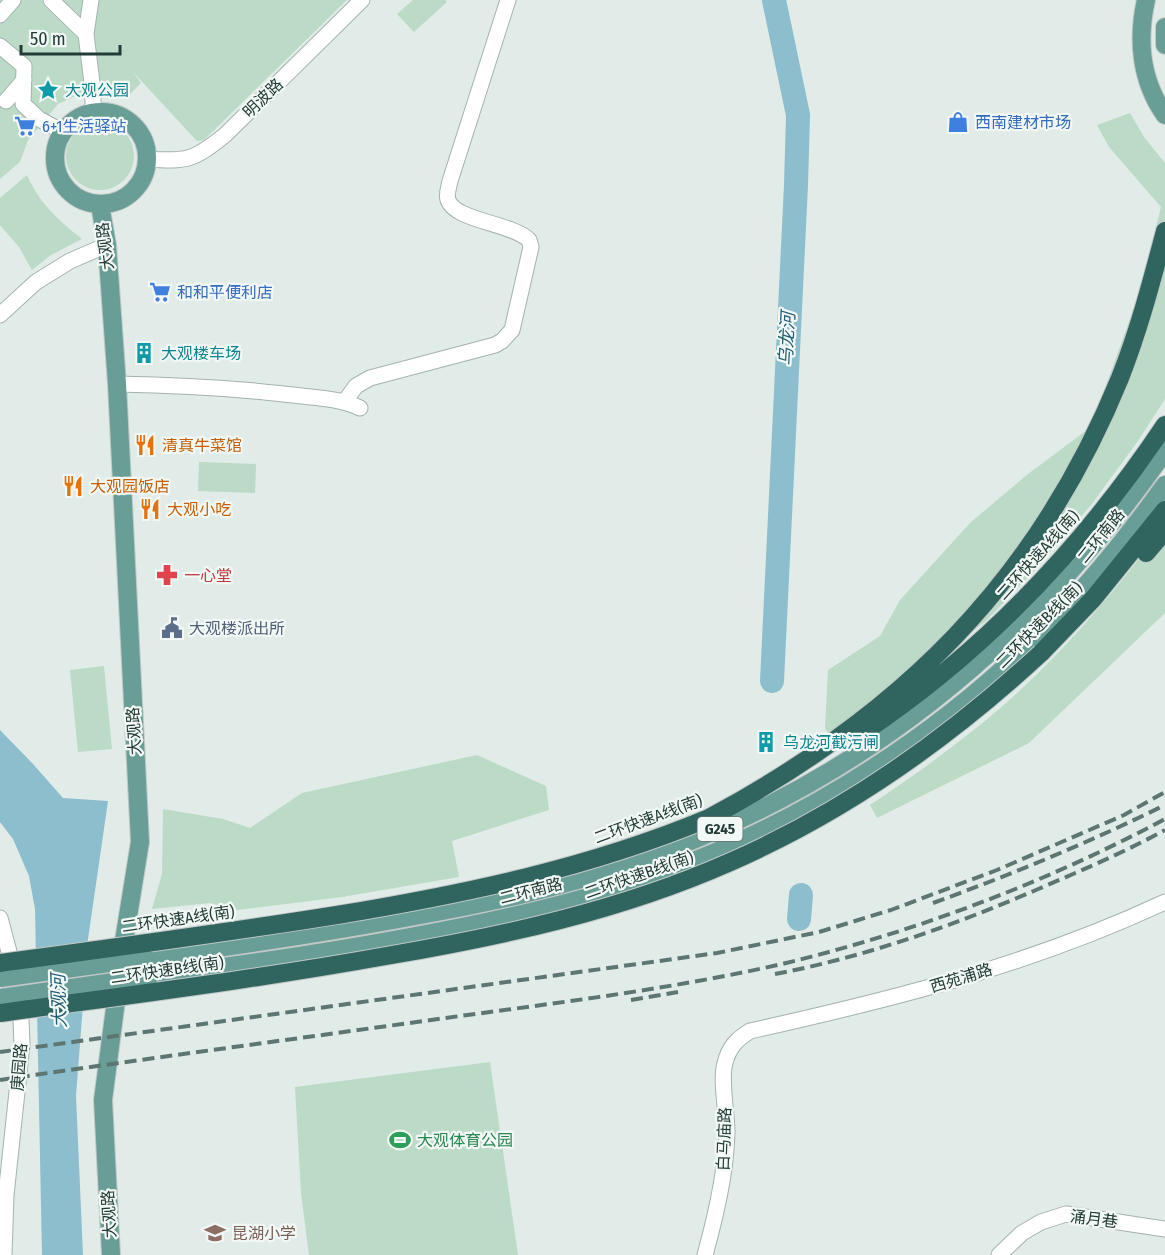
<svg xmlns="http://www.w3.org/2000/svg" width="1165" height="1255" font-family="'Fira Sans Condensed','Noto Sans SC',sans-serif">
<style>
.green{fill:#bbdbc7}
.water{fill:#8cbecd}
.lines{fill:none;stroke-linecap:round;stroke-linejoin:round}
.river{stroke:#8cbecd;stroke-width:24}
.minor-casing{stroke:#a4b3af;stroke-width:17}
.major-casing{stroke:#c1c8c7;stroke-width:20}
.highway-casing{stroke:#c1c8c7;stroke-width:20}
.minor{stroke:#fff;stroke-width:15}
.major{stroke:#689e95;stroke-width:18}
.highway{stroke:#30655f;stroke-width:18}
.rail{stroke:#5d7672;stroke-width:4;stroke-dasharray:12 6;stroke-linecap:butt}
.major-bridge-casing{stroke:#c1c8c7;stroke-width:20;stroke-linecap:butt}
.highway-bridge-casing{stroke:#c1c8c7;stroke-width:20;stroke-linecap:butt}
.major-bridge{stroke:#689e95;stroke-width:18}
.highway-bridge{stroke:#30655f;stroke-width:18}
.labels{text-anchor:middle;dominant-baseline:central;stroke-width:4.5;stroke-linejoin:round;paint-order:stroke}
.shield{fill:#f2f8f5;stroke:#61746f;stroke-width:1.5}
.shield-label{font-size:15px;font-weight:bold;fill:#233b36}
.culture-label{font-size:16px;fill:#0d838f;stroke:#f2f8f5;text-anchor:start}
.street-label{font-size:16px;fill:#233b36;stroke:#f2f8f5}
.shop-label{font-size:16px;fill:#366cbe;stroke:#f2f8f5;text-anchor:start}
.food-label{font-size:16px;fill:#c56008;stroke:#f2f8f5;text-anchor:start}
.health-label{font-size:16px;fill:#be3a42;stroke:#f2f8f5;text-anchor:start}
.service-label{font-size:16px;fill:#4e5e75;stroke:#f2f8f5;text-anchor:start}
.leisure-label{font-size:16px;fill:#27864d;stroke:#f2f8f5;text-anchor:start}
.education-label{font-size:16px;fill:#785e54;stroke:#f2f8f5;text-anchor:start}
.water-label{font-size:18px;font-style:italic;fill:#205e73;stroke:#f2f8f5}
</style>
<rect width="100%" height="100%" fill="#e1ebe8"/>
<!-- green -->
<path class="green" d="M0,0H347L204,140L197,141L133,72L141,83L130,94L116,89L104,88L82,93L58,104L28,140L20,162L0,179Z
M413,0H445L447,2L414,32L397,14Z
M1130,113L1144,137L1165,163V399L1138,441L1091,505L1037,568L986,621L896,689L829,735L825,728L828,670L880,636L900,600L971,522L1028,474L1091,427L1139,294L1161,207L1109,147L1097,125Z
M66 156a34 34 0 1 1 68 0a34 34 0 1 1-68 0Z
M27,175C39,203 59,221 82,239L51,255L32,270L19,247L0,225V198Z
M199,462L256,464L255,493L198,491Z
M1165,524V613L1029,743L877,818L870,805C917,774 962,741 1005,704C1064,652 1119,587 1165,524Z
M104,666L112,749L78,752L70,670Z
M477,755L546,786L549,810L452,841L459,877L342,897L237,910L210,903L152,909L162,874L163,809L223,819L250,828L302,793Z
M490,1062L518,1255H309L301,1193L295,1087Z"/>
<!-- water -->
<path class="water" d="M0,730L33,764L63,798L108,801L88,939L76,1096L83,1255H42L35,909L29,876L13,839L0,822Z"/>
<g class="lines">
<!-- river -->
<path class="river" d="M772,681L796,185L798,115L774,0
M799,919L801,895"/>
<defs>
<path id="minor" d="M51,0L86,34
M91,0L86,34L93,91V113
M0,15L13,0
M0,46L24,66L23,104L39,119L63,132
M6,101L24,80
M148,159C187,162 194,160 225,135L362,0
M0,315L36,282L70,261L107,245
M117,384C176,385 234,388 293,395C316,398 339,398 360,408
M345,401L356,386L370,378L495,345L502,341L512,330L531,247L529,240C512,223 455,221 448,200C446,194 449,187 450,181L508,0
M0,918L20,993L22,1045L6,1195L4,1255
M705,1255C716,1215 726,1173 727,1132C727,1113 720,1080 725,1063C729,1047 737,1039 750,1031C894,999 1030,965 1165,902
M999,1255L1022,1233L1041,1222L1066,1214L1165,1229"/>
<path id="major" d="M1146,0C1137,40 1141,81 1165,115
M1165,27V45
M55 158a46 46 0 1 1 92 0a46 46 0 1 1-92 0Z
M100,205L107,245L117,384L140,842L123,947L103,1100L111,1255
M145,958C235,946 325,933 415,916C487,903 559,888 629,864C856,787 1028,647 1165,451
M149,977C236,966 324,953 410,937C493,922 576,904 655,876C806,822 946,732 1057,617C1096,576 1132,531 1165,485"/>
<path id="highway" d="M1146,553L1165,531
M1041,653L1093,599L1165,510
M864,732C985,651 1084,546 1165,425
M709,818C901,715 1037,582 1120,378C1139,330 1152,280 1165,231"/>
</defs>
<!-- minor casing -->
<use href="#minor" class="minor-casing"/>
<!-- major casing -->
<use href="#major" class="major-casing"/>
<!-- highway casing -->
<use href="#highway" class="highway-casing"/>
<!-- minor -->
<use href="#minor" class="minor"/>
<!-- major -->
<use href="#major" class="major"/>
<!-- highway -->
<use href="#highway" class="highway"/>
<!-- rail -->
<path class="rail" d="M933,903C1013,874 1090,842 1165,805
M775,974C865,957 952,926 1036,890C1080,871 1123,853 1165,830
M631,1000L678,992
M0,1052L717,953L819,932L891,910L997,870L1124,815L1165,792
M0,1080C143,1059 287,1040 431,1020C547,1004 668,990 782,964C915,932 1045,883 1165,819"/>
<defs>
<path id="major-bridge" d="M0,978L145,958
M0,998L149,977"/>
<path id="highway-bridge" d="M0,963C112,948 225,933 337,915C464,894 589,868 709,818
M0,1013C129,995 258,979 386,956C503,936 619,911 728,863C845,812 948,739 1041,653"/>
</defs>
<!-- major-bridge casing -->
<use href="#major-bridge" class="major-bridge-casing"/>
<!-- highway-bridge casing -->
<use href="#highway-bridge" class="highway-bridge-casing"/>
<!-- major-bridge -->
<use href="#major-bridge" class="major-bridge"/>
<!-- highway-bridge -->
<use href="#highway-bridge" class="highway-bridge"/>
</g>
<!-- icons -->
<defs>
<symbol id="sight-bare" viewBox="-9 -9 18 18"><path d="M0-6L1.8-2.2L6-1.7L2.9 1.2L3.7 5.4L0 3.3L-3.7 5.4L-2.9 1.2L-6-1.7L-1.8-2.2Z" fill="#0f9aa8" stroke="#f2f8f5" stroke-width="2.5" paint-order="stroke"/></symbol>
<symbol id="shop-bare" viewBox="-9 -9 18 18"><path d="M-5-2.5h2.3a2.7 3.5 0 0 1 5.4 0H5L5.5 6h-11ZM-1.5-2.5h3a1.5 2.3 0 0 0-3 0Z" fill="#3f7fe0" stroke="#f2f8f5" stroke-width="2.5" paint-order="stroke"/></symbol>
<symbol id="supermarket-bare" viewBox="-9 -9 18 18"><path d="M-6-5.5h2.5l.6 2H6L4.5 2H-2.5L-4.4-4H-6ZM-1.5 3.2a1.3 1.3 0 1 0 .1 0ZM3 3.2a1.3 1.3 0 1 0 .1 0Z" fill="#3f7fe0" stroke="#f2f8f5" stroke-width="2.5" paint-order="stroke"/></symbol>
<symbol id="building-bare" viewBox="-9 -9 18 18"><path d="M-4-6H4V6H1V3H-1V6H-4ZM-2.5-4.3h1.7v1.8h-1.7ZM.8-4.3h1.7v1.8H.8ZM-2.5-1h1.7V.8h-1.7ZM.8-1h1.7V.8H.8Z" fill="#0f9aa8" stroke="#f2f8f5" stroke-width="2.5" paint-order="stroke"/></symbol>
<symbol id="restaurant-bare" viewBox="-9 -9 18 18"><path d="M-5-6h1v4h1v-4h1v4h1v-4h1v5L-1.5 .5V6h-2V.5L-5-1ZM5-6V6H3V1.5H1.5Q1.5-4 5-6Z" fill="#e8710a" stroke="#f2f8f5" stroke-width="2.5" paint-order="stroke"/></symbol>
<symbol id="pharmacy-bare" viewBox="-9 -9 18 18"><path d="M-2-6h4v4h4v4h-4v4h-4v-4h-4v-4h4Z" fill="#e0444e" stroke="#f2f8f5" stroke-width="2.5" paint-order="stroke"/></symbol>
<symbol id="civic-bare" viewBox="-9 -9 18 18"><path d="M-.6-6.5H3V-4.5H.6V-3L4-1V1h2V6H-6V1h2V-1L-.6-3ZM-1.2 2.5V6h2.4V2.5Z" fill="#5c6f8a" stroke="#f2f8f5" stroke-width="2.5" paint-order="stroke"/></symbol>
<symbol id="stadium-bare" viewBox="-9 -9 18 18"><path d="M0-5a6.5 5 0 1 0 0 10a6.5 5 0 1 0 0-10ZM-3.5-1.8h7v3.6h-7Z" fill="#2e9e5b" stroke="#f2f8f5" stroke-width="2.5" paint-order="stroke"/></symbol>
<symbol id="school-bare" viewBox="-9 -9 18 18"><path d="M0-5L7-2L0 1L-7-2ZM-4 1L0 2.5L4 1V4Q0 6-4 4Z" fill="#8d6e63" stroke="#f2f8f5" stroke-width="2.5" paint-order="stroke"/></symbol>
</defs>
<g fill-rule="evenodd">
<use href="#sight-bare" x="33" y="75" width="30" height="30"/>
<use href="#shop-bare" x="943" y="107" width="30" height="30"/>
<use href="#supermarket-bare" x="10" y="111" width="30" height="30"/>
<use href="#supermarket-bare" x="145" y="277" width="30" height="30"/>
<use href="#building-bare" x="129" y="338" width="30" height="30"/>
<use href="#restaurant-bare" x="130" y="430" width="30" height="30"/>
<use href="#restaurant-bare" x="58" y="471" width="30" height="30"/>
<use href="#restaurant-bare" x="135" y="494" width="30" height="30"/>
<use href="#pharmacy-bare" x="152" y="560" width="30" height="30"/>
<use href="#civic-bare" x="157" y="613" width="30" height="30"/>
<use href="#building-bare" x="751" y="727" width="30" height="30"/>
<use href="#stadium-bare" x="385" y="1125" width="30" height="30"/>
<use href="#school-bare" x="200" y="1218" width="30" height="30"/>
</g>
<g class="labels">
<!-- shield labels -->
<rect class="shield" x="697.5" y="817" width="45" height="24" rx="4.5"/>
<g class="shield-label">
<text x="720" y="829">G245</text>
</g>
<!-- culture labels -->
<g class="culture-label">
<text x="65" y="90">大观公园</text>
<text x="161" y="353">大观楼车场</text>
<text x="783" y="742">乌龙河截污闸</text>
</g>
<!-- street labels -->
<g class="street-label">
<text transform="translate(263 98) rotate(-44)">明波路</text>
<text transform="translate(105 246) rotate(-97)">大观路</text>
<text transform="translate(1101 536) rotate(-51)">二环南路</text>
<text transform="translate(1038 555) rotate(-48)">二环快速A线(南)</text>
<text transform="translate(1039 625) rotate(-45)">二环快速B线(南)</text>
<text transform="translate(134 731) rotate(-93)">大观路</text>
<text transform="translate(648 819) rotate(-20)">二环快速A线(南)</text>
<text transform="translate(639 875) rotate(-19)">二环快速B线(南)</text>
<text transform="translate(531 891) rotate(-14)">二环南路</text>
<text transform="translate(178 919) rotate(-8)">二环快速A线(南)</text>
<text transform="translate(167 970) rotate(-8)">二环快速B线(南)</text>
<text transform="translate(961 978) rotate(-17)">西苑浦路</text>
<text transform="translate(19 1067) rotate(-85)">庚园路</text>
<text transform="translate(724 1139) rotate(-88)">白马庙路</text>
<text transform="translate(109 1214) rotate(-93)">大观路</text>
<text transform="translate(1094 1219) rotate(7)">涌月巷</text>
</g>
<!-- shop labels -->
<g class="shop-label">
<text x="975" y="122">西南建材市场</text>
<text x="42" y="126">6+1生活驿站</text>
<text x="177" y="292">和和平便利店</text>
</g>
<!-- food labels -->
<g class="food-label">
<text x="162" y="445">清真牛菜馆</text>
<text x="90" y="486">大观园饭店</text>
<text x="167" y="509">大观小吃</text>
</g>
<!-- health labels -->
<g class="health-label">
<text x="184" y="575">一心堂</text>
</g>
<!-- service labels -->
<g class="service-label">
<text x="189" y="628">大观楼派出所</text>
</g>
<!-- leisure labels -->
<g class="leisure-label">
<text x="417" y="1140">大观体育公园</text>
</g>
<!-- education labels -->
<g class="education-label">
<text x="232" y="1233">昆湖小学</text>
</g>
<!-- water labels -->
<g class="water-label">
<text transform="translate(787 339) rotate(-87)">乌龙河</text>
<text transform="translate(59 1001) rotate(-92)">大观河</text>
</g>
</g>
<!-- scale -->
<path d="M21 45v9h99v-9" fill="none" stroke="#233b36" stroke-width="3"/>
<text x="30" y="45" font-size="18" fill="#233b36" stroke="#f2f8f5" stroke-width="4.5" paint-order="stroke">50 m</text>
</svg>
